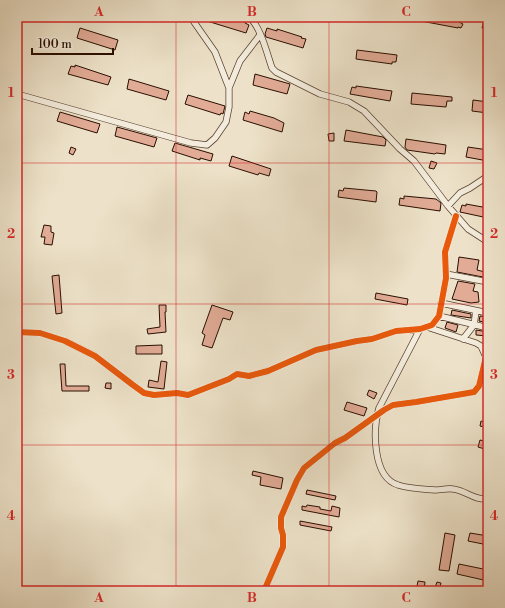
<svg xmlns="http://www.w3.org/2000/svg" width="505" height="608" font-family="'Libre Bodoni',serif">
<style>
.building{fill:#e1ab96;stroke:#290e00}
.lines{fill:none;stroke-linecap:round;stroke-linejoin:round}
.minor-casing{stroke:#5a4332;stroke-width:7}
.minor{stroke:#f3ecdc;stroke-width:5.5}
.cycleway-casing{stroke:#f3ecdc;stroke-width:8}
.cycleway{stroke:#e8590c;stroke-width:6}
.grid{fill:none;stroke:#d62828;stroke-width:1;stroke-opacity:0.55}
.neatline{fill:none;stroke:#d62828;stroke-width:1.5}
.grid-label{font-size:13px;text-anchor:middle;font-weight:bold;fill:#d62828}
</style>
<rect width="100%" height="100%" fill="#ede2c9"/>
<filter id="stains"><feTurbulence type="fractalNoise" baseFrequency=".005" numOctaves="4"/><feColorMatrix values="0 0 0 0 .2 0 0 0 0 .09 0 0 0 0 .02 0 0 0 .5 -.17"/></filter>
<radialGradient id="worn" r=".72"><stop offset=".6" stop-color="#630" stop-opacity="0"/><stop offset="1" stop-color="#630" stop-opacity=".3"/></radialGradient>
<!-- building -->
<path class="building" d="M208,17H231L245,21V23L249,25L246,33L207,21Z
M422,17H460L459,22L463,24L461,28L458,27V28L421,21Z
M484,21L488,22V29L482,28Z
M80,28L118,40L115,50L77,38Z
M267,28L277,31V29L302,37L301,38L306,39L303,48L266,37L265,34Z
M357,50L397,55L396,62H392V64L356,59Z
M75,65L111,77L108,85L68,74L71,66L75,67Z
M255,74L290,84L287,94L253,85Z
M129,79L169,91L166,100L127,89Z
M356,86L392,91L390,101L350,94L352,87L356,88Z
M412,93L452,97V101H447L446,107L411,104Z
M188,95L225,106L223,114L221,113L220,115L185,104Z
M473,100L488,102V113L472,111Z
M250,111L274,118L284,123L282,132L243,120L245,112L249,114Z
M60,112L100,124L97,133L57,121Z
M117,127L157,138L154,147L115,136Z
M346,130L383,137L386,140L385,146L344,141Z
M334,133V141H329L328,134Z
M406,139L446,145L445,154L436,153L435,154L407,150L405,147Z
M175,143L213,154L211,161L200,158V160L172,151Z
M71,147L76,149L73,155L69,153Z
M468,147L488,150V161L466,157Z
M232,156L271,169L269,176L259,173L258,175L229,166Z
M431,161L437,163L434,169L429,168Z
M344,188L376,191L377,192L376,202L338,197L339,190L343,191Z
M404,196L436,199L441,203L440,211L399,205L400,198L404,199Z
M466,204L488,208V218L460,212L462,205L466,206Z
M44,225L51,226V232L54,233L52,245L44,244L45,237H41Z
M459,257L479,260L477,270L485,272L486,266H488V278L457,272Z
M59,275L62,313L56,314L52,276Z
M458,281L475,284L473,291L478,292L479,302L471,303L452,299Z
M376,293L408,299L407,305L375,299Z
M159,305H166V312H165L166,332L148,334L147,329L160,327Z
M212,305L233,312L230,320L223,318L212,348L202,345L205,335L202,333Z
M452,310L471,314V318L451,315Z
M480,316L488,317V323L479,321Z
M447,322L458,325L456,332L445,328Z
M476,330L488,332V336L476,335Z
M162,345V354H136V346Z
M161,361L167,362L164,389L148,387L149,380L158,382Z
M60,364H65L66,386H89V391H62Z
M106,383H111V389L105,388Z
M369,390L377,393L374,399L367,395Z
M347,402L367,408L364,416L344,410Z
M481,421L488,423V428L480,426Z
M480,440L488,442V450L478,447Z
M253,471L283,478L281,489L260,485L261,477L252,475Z
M307,490L336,496L335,500L306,494Z
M307,505L320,507V509L331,511L332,506L340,508L339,517L302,510V506L306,507Z
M300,521L332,527L331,531L300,525Z
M445,533L455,535L449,571L439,570Z
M470,533L488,536V545L468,541Z
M459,564L488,570V581L457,574Z
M418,581L425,582L424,591H416Z
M437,582L441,583L439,591H434Z"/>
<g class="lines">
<defs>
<path id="minor" d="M249,17C261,27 267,54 272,68L276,72L320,94L349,102L364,111L400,149L414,161L448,206L468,229L488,242
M229,88L240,61L260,35
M17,94L191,143L207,145L215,138L226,122L229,107V88L215,52L194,22L192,17
M448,206L460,193L470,188L488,176
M446,274L488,282
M441,303L488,313
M439,316L488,328
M427,327L476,343L481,346L486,357
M420,329L379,408C373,429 372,477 398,485C410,489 423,489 435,490C441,490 447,488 453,489C467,491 473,500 488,499
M17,332L40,333L65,341L95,356L133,385L144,393L154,395L177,393L188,395L229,379L237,374L249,376L268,371L316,350L357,341L372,339L396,331L420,329L432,325L439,316L446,278L445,252L456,216
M463,339L474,325L476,311
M264,591L283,547V535L281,528V517L297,480L304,468L335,443L345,438L384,410L393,405L416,402L474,392L479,386L486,357L488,353"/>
</defs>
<!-- minor casing -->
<use href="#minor" class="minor-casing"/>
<!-- minor -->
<use href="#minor" class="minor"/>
<defs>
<path id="cycleway" d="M17,332L40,333L65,341L95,356L133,385L144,393L154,395L177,393L188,395L229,379L237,374L249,376L268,371L316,350L357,341L372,339L396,331L420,329L432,325L439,316L446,278L445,252L456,216
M264,591L283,547V535L281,528V517L297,480L304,468L335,443L345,438L384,410L393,405L416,402L474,392L479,386L486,357L488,353"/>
</defs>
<!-- cycleway casing -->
<use href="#cycleway" class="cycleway-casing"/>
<!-- cycleway -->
<use href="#cycleway" class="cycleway"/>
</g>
<!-- grid -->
<path class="grid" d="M176,17V591M329,17V591M17,163H488M17,304H488M17,445H488"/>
<!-- margin -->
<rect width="505" height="608" fill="none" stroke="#ede2c9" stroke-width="44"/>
<!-- scale -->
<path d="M32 48v6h81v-6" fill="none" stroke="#290e00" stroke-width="2"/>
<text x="38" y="48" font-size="12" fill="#290e00" stroke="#f3ecdc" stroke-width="3" paint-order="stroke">100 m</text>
<rect x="22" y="22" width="461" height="564" class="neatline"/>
<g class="grid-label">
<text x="99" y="16">A</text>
<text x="252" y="16">B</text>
<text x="406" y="16">C</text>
<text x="11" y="97">1</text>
<text x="494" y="97">1</text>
<text x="11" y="238">2</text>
<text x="494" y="238">2</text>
<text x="11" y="379">3</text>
<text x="494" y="379">3</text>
<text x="11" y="520">4</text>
<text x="494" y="520">4</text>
<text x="99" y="602">A</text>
<text x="252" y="602">B</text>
<text x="406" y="602">C</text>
</g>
<rect width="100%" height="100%" filter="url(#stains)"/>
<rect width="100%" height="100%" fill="url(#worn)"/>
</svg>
